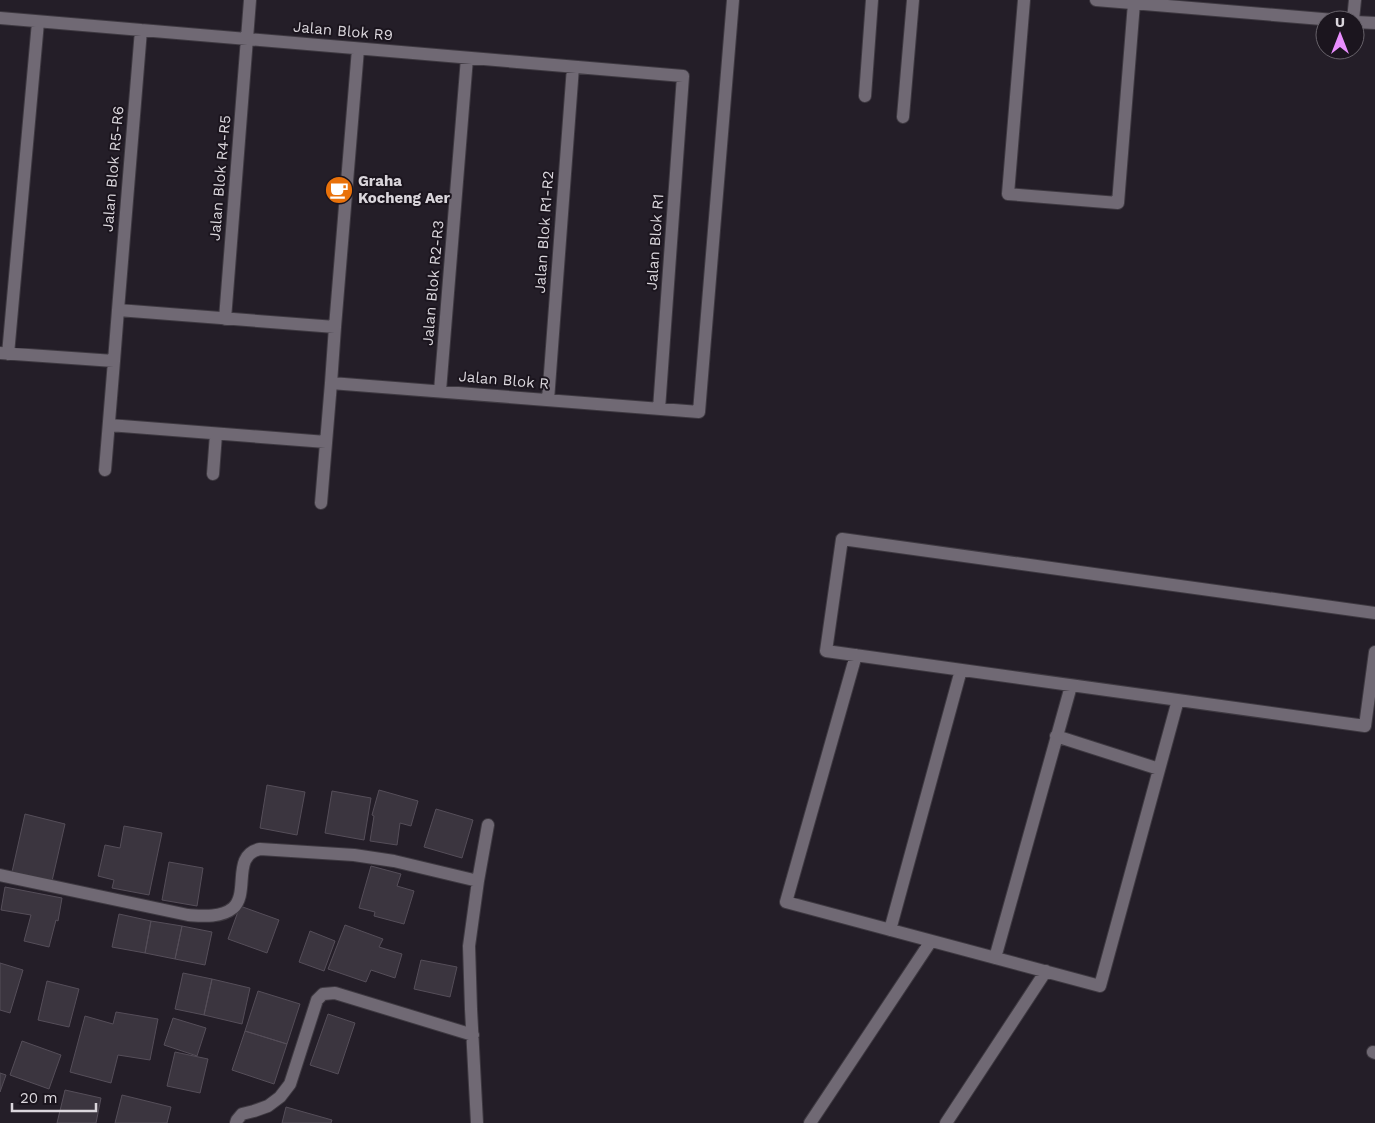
<svg xmlns="http://www.w3.org/2000/svg" width="1375" height="1123" font-family="'Work Sans',sans-serif">
<style>
.building{fill:#3b353f;stroke:#554e59}
.lines{fill:none;stroke-linecap:round;stroke-linejoin:round}
.minor-casing{stroke:#3e3941;stroke-width:14}
.minor{stroke:#706974;stroke-width:12}
.labels{text-anchor:middle;dominant-baseline:central;stroke-width:4;stroke-linejoin:round;paint-order:stroke}
.street-label{font-size:15px;fill:#dad6dc;stroke:#1b151e}
.poi-label{font-size:15px;font-weight:bold;fill:#dad6dc;stroke:#1b151e;text-anchor:start}
</style>
<rect width="100%" height="100%" fill="#241e28"/>
<!-- building -->
<path class="building" d="M267,785L305,792L297,835L260,828Z
M379,790L418,801L411,826L400,823L397,845L370,841L374,816L372,815Z
M332,791L371,798L364,840L325,833Z
M436,809L473,820L462,858L424,847Z
M25,814L65,824L52,881L12,872Z
M124,826L162,833L149,895L112,888L114,880L98,876L105,845L120,848Z
M169,862L203,868L197,906L162,900Z
M371,866L401,874L397,886L414,891L404,924L374,916L375,912L359,908Z
M5,887L62,898L58,921L56,920L49,947L24,941L31,915L1,910Z
M240,906L279,920L267,953L228,939Z
M119,914L151,921L145,953L112,947Z
M151,921L182,926L175,959L145,953Z
M345,925L383,939L379,947L402,954L395,978L371,970L366,982L328,969Z
M182,926L212,932L205,965L175,959Z
M310,931L335,941L324,971L299,962Z
M421,960L457,967L450,997L414,989Z
M0,963L23,970L10,1013L0,1010Z
M183,973L212,979L204,1015L175,1009Z
M212,979L250,988L242,1024L204,1015Z
M47,981L79,989L69,1027L38,1020Z
M258,991L300,1004L287,1044L245,1031Z
M116,1012L158,1019L150,1060L118,1055L111,1083L70,1072L85,1016L113,1024Z
M328,1014L355,1023L338,1074L310,1065Z
M173,1018L206,1028L197,1056L164,1045Z
M245,1031L287,1044L274,1084L232,1070Z
M22,1041L61,1055L49,1089L10,1075Z
M175,1052L208,1059L200,1093L167,1086Z
M0,1073L6,1075L0,1092Z
M65,1090L101,1098L96,1123H57Z
M122,1095L171,1107L167,1123H115Z
M286,1107L332,1120L331,1123H282Z"/>
<g class="lines">
<defs>
<path id="minor" d="M1024,0L1008,194L1118,203L1134,3
M1096,0L1334,20
M0,18L683,76L659,409
M1353,20L1355,0
M1355,22L1375,23
M865,96L872,0
M903,117L913,0
M118,310L141,30
M225,319L250,0
M335,327L358,49
M0,353L114,361L118,310L335,327L331,383L699,412L733,0
M8,354L38,22
M440,391L467,58
M548,400L573,67
M109,425L326,442
M105,470L114,361
M213,474L216,434
M321,503L331,383
M1375,613L842,539L826,651L1365,726L1375,652
M856,655L786,902L1100,986L1178,700
M1056,736L1159,769
M0,875L188,915C202,916 221,918 233,908C250,893 231,855 260,849L354,855L394,861L478,881
M890,930L961,670
M995,958L1071,686
M1373,1052L1375,1053
M236,1123L237,1120L242,1114L254,1111L268,1106L280,1097L290,1084L317,1000L323,994L335,993L473,1035
M477,1123L471,1009L469,946L478,881L488,825
M810,1123L931,941
M946,1123L1046,971"/>
</defs>
<!-- minor casing -->
<use href="#minor" class="minor-casing"/>
<!-- minor -->
<use href="#minor" class="minor"/>
</g>
<!-- icons -->
<defs>
<symbol id="cafe-disc" viewBox="-11 -11 22 22"><circle r="9.5" fill="#e8710a" stroke="#1b151e"/><path d="M-5.5-4.5H6V0H3Q3 3.5 0 3.5H-2.5Q-5.5 3.5-5.5 0ZM3-3.2v2h1.7v-2ZM-6 4.5H4V6H-6Z" fill="#fff"/></symbol>
</defs>
<g fill-rule="evenodd">
<use href="#cafe-disc" x="323" y="174" width="32" height="32"/>
</g>
<g class="labels">
<!-- street labels -->
<g class="street-label">
<text transform="translate(343 31) rotate(5)">Jalan Blok R9</text>
<text transform="translate(113 169) rotate(-85)">Jalan Blok R5-R6</text>
<text transform="translate(220 178) rotate(-85)">Jalan Blok R4-R5</text>
<text transform="translate(544 232) rotate(-86)">Jalan Blok R1-R2</text>
<text transform="translate(655 242) rotate(-86)">Jalan Blok R1</text>
<text transform="translate(433 283) rotate(-85)">Jalan Blok R2-R3</text>
<text transform="translate(504 380) rotate(5)">Jalan Blok R</text>
</g>
<!-- poi labels -->
<g class="poi-label">
<text x="358" y="181">Graha<tspan x="358" dy="17">Kocheng Aer</tspan></text>
</g>
</g>
<!-- north arrow -->
<g transform="translate(1340 35)"><circle r="24" fill="#1b151e" stroke="#67626a"/>
<path d="M0-4L9 19L0 12L-9 19Z" fill="#e98efe"/>
<text y="-8" font-size="14" font-weight="bold" text-anchor="middle" fill="#dad6dc">U</text>
</g>
<!-- scale -->
<path d="M12 1103v8h84v-8" fill="none" stroke="#dad6dc" stroke-width="2.5"/>
<text x="20" y="1103" font-size="15" fill="#dad6dc" stroke="#1b151e" stroke-width="4" paint-order="stroke">20 m</text>
</svg>
